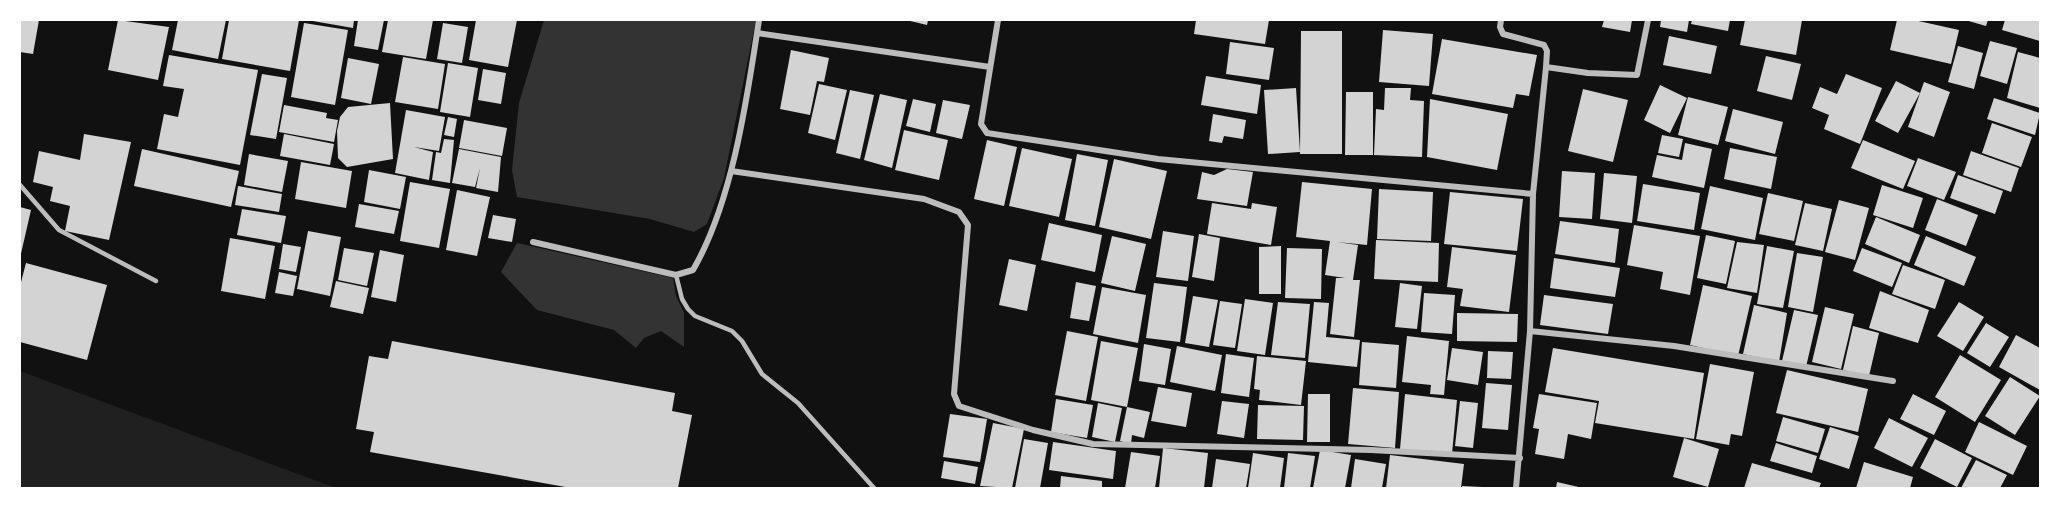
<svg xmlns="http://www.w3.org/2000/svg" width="2060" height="508" font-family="'Exo 2',sans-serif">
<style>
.green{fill:#202020}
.water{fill:#333}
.building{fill:#d3d3d3}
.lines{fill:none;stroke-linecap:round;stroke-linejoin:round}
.service{stroke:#bcbcbc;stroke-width:4.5}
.minor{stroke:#bcbcbc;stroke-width:6}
</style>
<rect width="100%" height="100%" fill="#111"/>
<!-- green -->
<path class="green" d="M20,371L336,488H20Z"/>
<!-- water -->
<path class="water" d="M544,20H756L724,178L707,224L694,232L650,219L517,197L512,170L519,103Z
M517,243L673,278L676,296L684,313V347L661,331L644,338L636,348L614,330L537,310L501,272Z"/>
<!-- building -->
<path class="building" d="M20,20H39L33,54L20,52Z
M118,20L169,27L158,80L108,70Z
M178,20H226L218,59L172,50Z
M229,20H299L290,71L222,59Z
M307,20H354L353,28Z
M358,20H384L378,50L354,46Z
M388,20H433L426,59L382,52Z
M476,20H517L508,67L469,60Z
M906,20H928L927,25Z
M1196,20H1269L1265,44L1194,34Z
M1604,20H1632L1630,32L1602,27Z
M1661,20H1689L1687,32L1660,27Z
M1692,20H1730L1728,31L1691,24Z
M1745,20H1802L1796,55L1740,45Z
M1897,20H1914L1959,30L1951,64L1890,50Z
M1965,20H1988L1986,26Z
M2005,20H2040V41L2002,30Z
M304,23L348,30L335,105L291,97Z
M443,23L468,27L462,63L437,59Z
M1383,30L1433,34L1429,86L1379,82Z
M1301,31H1342V154H1300Z
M1669,36L1717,46L1711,74L1663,65Z
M1442,39L1537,55L1529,96L1516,94L1513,108L1432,94Z
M1990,41L2017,48L2007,84L1980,76Z
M1230,42L1274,48L1269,80L1226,74Z
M1958,46L1983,53L1974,89L1948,82Z
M791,50L829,58L824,82L817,81L810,115L780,109Z
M2018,52L2040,58V108L2007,98Z
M169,55L258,70L240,165L157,149L164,114L178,117L184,89L163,86Z
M1766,56L1801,64L1792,100L1757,91Z
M403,57L445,64L438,109L395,102Z
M348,58L379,64L371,104L341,98Z
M448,63L478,68L470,117L440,112Z
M483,69L506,73L501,104L478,100Z
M262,74L287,78L276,139L250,135Z
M1846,74L1882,88L1860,144L1824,129L1829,115L1812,108L1820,87L1837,94Z
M1206,76L1261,85L1257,114L1201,105Z
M1896,81L1920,93L1898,133L1875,121Z
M1924,82L1950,92L1934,137L1908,127Z
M819,84L847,90L835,140L808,133Z
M1660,85L1687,98L1670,133L1644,120Z
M1296,88L1300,152L1268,154L1264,90Z
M1385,88H1411L1410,100L1424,101L1422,157L1374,155L1376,109L1384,110Z
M1583,89L1628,100L1613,162L1568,151Z
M850,90L874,95L860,159L836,153Z
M1346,92H1373V155H1345Z
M880,94L907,100L892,168L864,160Z
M1688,97L1728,107L1718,145L1678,135Z
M1994,98L2040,113L2035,135L1987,119Z
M913,99L936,104L930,132L906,126Z
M1430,99L1508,114L1497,170L1427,157Z
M943,100L970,105L962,139L936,133Z
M390,103L393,159L347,167L338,158L337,131L340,117L348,107Z
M284,105L327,113L326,118L338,120L334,142L279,132Z
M1733,109L1783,122L1775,154L1725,141Z
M406,110L445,117L439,151L414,147L433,152L429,180L395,173Z
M1213,114L1246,120L1243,139L1224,136L1222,143L1209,141Z
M448,117L457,119L454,137L444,135Z
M464,120L507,128L502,156L459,148Z
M1992,123L2032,137L2021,167L1982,153Z
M904,130L948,140L939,180L895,170Z
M84,134L131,142L109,240L65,231L70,206L50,201L53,187L33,182L39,151L80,160Z
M284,134L334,144L330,165L280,156Z
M1662,135L1683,139L1679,157L1658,153Z
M444,139L454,140L450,183L432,180L436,152L441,153Z
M987,140L1017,147L1004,206L974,199Z
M1863,140L1915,161L1903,189L1851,168Z
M1685,143L1712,149L1704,188L1652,177L1657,155L1682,160Z
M1022,148L1072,159L1059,217L1009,206Z
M1730,148L1777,157L1771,189L1724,179Z
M142,149L239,171L231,207L134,186Z
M459,149L501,157L498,192L476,188L480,168L475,187L452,183Z
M1971,151L2019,168L2011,192L1963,175Z
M249,154L288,161L282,192L244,185Z
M1077,154L1108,160L1095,226L1065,220Z
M1918,158L1956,172L1944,200L1907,186Z
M1114,159L1167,171L1151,239L1099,227Z
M301,162L352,171L346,208L295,199Z
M1227,169L1253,172L1247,206L1197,199L1202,172L1214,175Z
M369,170L406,177L400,209L364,202Z
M1562,171L1595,173L1592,219L1559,217Z
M1604,173L1637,176L1632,223L1600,219Z
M1958,175L2003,191L1995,214L1950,198Z
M410,182L450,189L439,248L400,241Z
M1302,182L1372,189L1367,245L1337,242L1358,245L1353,280H1360L1354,337L1330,334L1336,278H1345L1325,275L1330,241L1296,237Z
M1643,184L1700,193L1694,230L1637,221Z
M1882,185L1923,198L1913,228L1873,215Z
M238,186L282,194L279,212L235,205Z
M1710,186L1763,198L1755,240L1701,229Z
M1379,189L1433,192L1431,241L1377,239Z
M457,190L490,197L477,256L446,250Z
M1450,192L1523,199L1517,251L1444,244Z
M1768,193L1803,201L1794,241L1759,234Z
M1937,199L1978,215L1966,246L1925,230Z
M1839,200L1869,208L1855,260L1825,252Z
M1212,203L1251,209L1252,203L1277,207L1271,245L1207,234Z
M1805,203L1832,209L1823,251L1795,245Z
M359,204L399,211L394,234L355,227Z
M20,207L31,210L20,258Z
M242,209L286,216L281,243L237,235Z
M493,215L516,219L512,242L488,238Z
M1876,217L1920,235L1909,263L1865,244Z
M1560,221L1619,229L1615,263L1555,254Z
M1049,223L1102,235L1095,272L1041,260Z
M1634,225L1700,236L1690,295L1660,289L1663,272L1627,265Z
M308,231L341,237L330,296L297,289Z
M1163,231L1194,236L1188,281L1156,277Z
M1199,234L1220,238L1214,281L1192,277Z
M1706,235L1735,241L1726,284L1697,278Z
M1112,236L1146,244L1135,291L1101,283Z
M1926,236L1976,257L1964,286L1914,265Z
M230,238L275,246L265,299L221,291Z
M1376,240L1439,243L1438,282L1374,279Z
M1737,242L1764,245L1757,293L1727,288Z
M283,244L301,247L296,272L279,269Z
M1281,246V294H1259V247Z
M1767,246L1794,251L1783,308L1757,304Z
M1452,247L1516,255L1509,312L1460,306L1463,289L1447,287Z
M344,248L374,253L367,286L338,280Z
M1287,248L1322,249L1321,299L1285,298Z
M1862,248L1902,263L1892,287L1853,271Z
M380,250L404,255L396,302L371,297Z
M1797,253L1823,257L1813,312L1788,307Z
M1554,258L1620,268L1615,297L1550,288Z
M1009,259L1036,265L1027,311L999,305Z
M26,263L107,285L87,360L20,342V286Z
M1903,265L1945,280L1935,309L1892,294Z
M279,272L297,276L293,296L275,293Z
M336,281L369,288L363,314L330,307Z
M1076,282L1096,286L1089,321L1070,318Z
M1154,283L1187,287L1180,342L1146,338Z
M1400,283L1422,286L1417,329L1395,327Z
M1703,285L1752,296L1738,356L1690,345Z
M1102,287L1146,295L1138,343L1093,334Z
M1880,291L1929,310L1918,343L1869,328Z
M1424,293L1455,295L1452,334L1421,332Z
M1544,295L1613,304L1608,334L1540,325Z
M1193,296L1218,300L1209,347L1185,343Z
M1245,299L1273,303L1265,355L1237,351Z
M1220,301L1242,304L1235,348L1213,345Z
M1278,302L1310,304L1305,358L1271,355Z
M1314,302L1329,303L1326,337L1360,340L1357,367L1308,362Z
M1959,302L1984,317L1963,351L1937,336Z
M1754,305L1787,313L1779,362L1743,354Z
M1825,307L1854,314L1841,369L1812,362Z
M1794,310L1818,315L1806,367L1782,361Z
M1457,313L1518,314L1517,342L1457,341Z
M1986,323L2009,337L1990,367L1967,353Z
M1853,326L1879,333L1869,376L1843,370Z
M1067,331L1098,337L1086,401L1055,395Z
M2016,335L2040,348V390L1999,367Z
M1407,336L1449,341L1444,395L1430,394L1431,385L1402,382Z
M392,341L675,393L672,411L692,415L678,488H571L370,452L374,432L356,429L369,356L388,359Z
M1101,341L1138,348L1127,407L1150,412L1144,438L1132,435L1131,444L1120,441L1127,407L1091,400Z
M1362,342L1399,345L1396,388L1359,385Z
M1144,344L1171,349L1165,385L1139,381Z
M1177,346L1222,355L1215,391L1170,382Z
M1452,348L1483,352L1478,385L1447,380Z
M1553,348L1704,373L1694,439L1595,423L1599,401L1545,392Z
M1488,351L1513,352L1511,379L1487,378Z
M1226,354L1254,358L1249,397L1221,393Z
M1960,355L2001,380L1975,422L1935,397Z
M1257,356L1306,361L1301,405L1259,400L1260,390L1254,389Z
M1710,364L1754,372L1742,436L1731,434L1729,445L1696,439Z
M1787,370L1868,389L1858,432L1776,413Z
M2010,377L2040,396L2015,435L1985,416Z
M1486,383L1512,385L1508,430L1482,428Z
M1158,387L1192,393L1186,427L1151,421Z
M1353,388L1399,392L1395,448L1348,444Z
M1308,394H1330V442H1307Z
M1405,394L1457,400L1452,454L1400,449Z
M1539,394L1597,403L1591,439L1568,434L1564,459L1535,454L1539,429L1533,428Z
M1913,394L1946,411L1934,435L1900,419Z
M1056,399L1093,405L1087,438L1051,432Z
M1222,401L1249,404L1244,438L1217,434Z
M1460,401L1478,403L1473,448L1455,446Z
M1098,403L1122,408L1115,442L1092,437Z
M1258,405L1304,406L1303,440L1257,439Z
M950,414L987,419L980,462L943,457Z
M1783,417L1825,429L1818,453L1776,441Z
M1889,418L1928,438L1912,467L1874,448Z
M1979,422L2027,446L2013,475L1965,452Z
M993,423L1024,429L1012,488L980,486Z
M1830,427L1859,436L1849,469L1819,459Z
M1684,438L1719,449L1708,487L1673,477Z
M1024,439L1048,443L1040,488H1015Z
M1935,439L1972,458L1957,487L1920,468Z
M1053,442L1116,451L1113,479L1049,470Z
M1776,443L1817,456L1812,473L1770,461Z
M1163,448L1208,453L1204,488H1159Z
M1320,450L1351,455L1345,488H1313Z
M1131,452L1160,456L1155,488H1125Z
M1253,453L1284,458L1280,488H1248Z
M1288,453L1315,456L1310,488H1284Z
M1390,455L1464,464L1461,488H1386Z
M1216,459L1250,464L1246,488H1212Z
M1355,459L1386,464L1382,488H1351Z
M1976,460L2007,475L2000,488H1961Z
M944,461L978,467L975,484L941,478Z
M1864,462L1913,477L1910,488H1856Z
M1752,463L1821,483L1819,488H1744Z
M1061,476L1102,481V488H1060Z
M1557,482L1583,488H1556Z
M1462,486L1482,487V488H1462Z"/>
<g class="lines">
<!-- service -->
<path class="service" d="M20,185L59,230L156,281
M676,275L682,299L688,309L695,316L732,331L742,341L762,374L798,403L874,488"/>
<!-- minor -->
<path class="minor" d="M998,20L981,124L987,133L1158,159L1533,194L1546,67L1588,73L1637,75L1648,20
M1501,20L1500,27L1503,34L1544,45L1547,51L1546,67
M757,33L990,67
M731,171L924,199L959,212L968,225L954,394L959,406L1033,430L1093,444L1371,450L1520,458
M533,242L676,275L693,270C733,201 747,98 759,20
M1530,331L1674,346L1893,381
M1516,488L1530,331L1533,194"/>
</g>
<!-- border -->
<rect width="2060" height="508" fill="none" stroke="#ffffff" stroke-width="42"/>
</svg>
